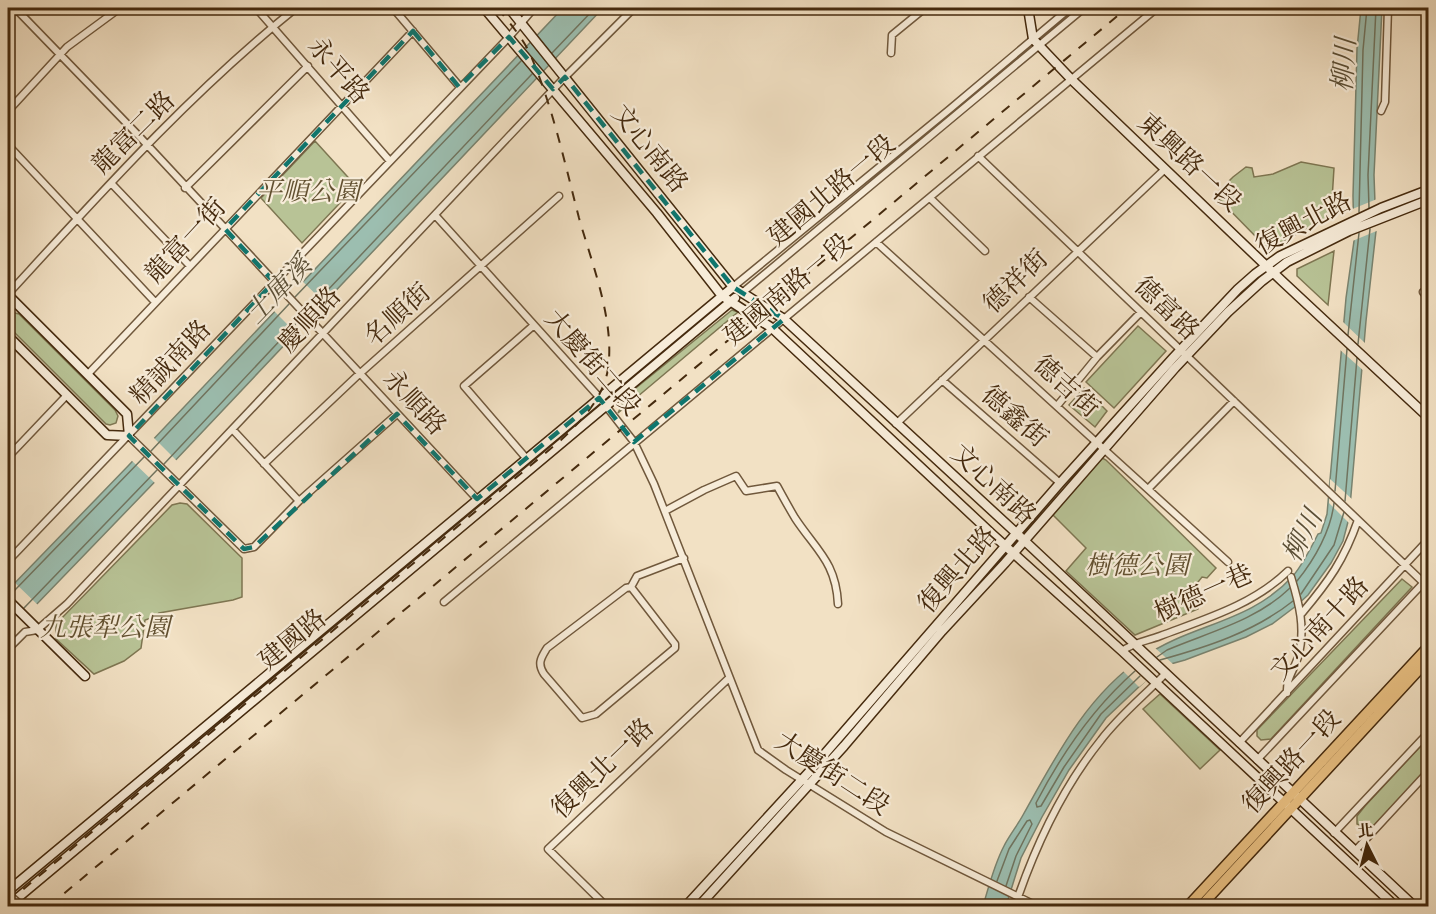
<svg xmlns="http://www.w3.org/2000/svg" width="1436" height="914" font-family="'IM FELL DW Pica','Noto Serif TC',serif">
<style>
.green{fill:#b8c396;stroke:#7e7652;stroke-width:1.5}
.water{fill:#9cbeb0;stroke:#79836f;stroke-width:1.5}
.pier{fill:#f2e1c4}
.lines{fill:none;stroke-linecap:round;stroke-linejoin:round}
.shore{stroke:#70745f;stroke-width:1.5}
.street-casing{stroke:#70583c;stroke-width:9}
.secondary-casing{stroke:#452a0e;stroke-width:11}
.primary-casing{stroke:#452a0e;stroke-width:12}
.street{stroke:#f7ecd9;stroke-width:6}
.secondary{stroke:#f7ecd9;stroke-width:8}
.primary{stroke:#e9c082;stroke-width:9}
.rail{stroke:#452a0e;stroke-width:2;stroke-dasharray:10 10;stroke-linecap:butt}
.street-bridge-casing{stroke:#70583c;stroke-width:9;stroke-linecap:butt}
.secondary-bridge-casing{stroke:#452a0e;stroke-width:11;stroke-linecap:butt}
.street-bridge{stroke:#f7ecd9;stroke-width:6}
.secondary-bridge{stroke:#f7ecd9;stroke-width:8}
.marked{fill:none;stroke:#0f766e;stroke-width:4.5;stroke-dasharray:12 8;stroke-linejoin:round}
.labels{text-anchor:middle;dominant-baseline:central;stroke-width:4.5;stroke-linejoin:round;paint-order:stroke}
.street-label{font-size:26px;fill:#452a0e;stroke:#f7ecd9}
.park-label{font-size:26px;font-style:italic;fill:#625030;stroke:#f7ecd9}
.water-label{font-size:27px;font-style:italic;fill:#5b4f36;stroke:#f7ecd9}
</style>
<rect width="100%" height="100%" fill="#f2e1c4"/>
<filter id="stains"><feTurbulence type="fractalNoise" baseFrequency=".00333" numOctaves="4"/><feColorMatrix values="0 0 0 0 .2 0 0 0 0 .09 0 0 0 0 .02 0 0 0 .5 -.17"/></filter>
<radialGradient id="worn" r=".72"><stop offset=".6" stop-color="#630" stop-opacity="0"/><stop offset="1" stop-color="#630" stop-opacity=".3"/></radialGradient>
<!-- green -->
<path class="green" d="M315,141L356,186L302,243L261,198Z
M1301,162L1334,168L1331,216L1272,247L1265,246L1215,195L1233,177L1246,167L1252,168L1254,177L1273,174Z
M1334,251L1328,305L1297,276V269Z
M732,310L738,312L618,413L626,396Z
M11,312L19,314L115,410L118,416L116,423L110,425L106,424L8,326V315Z
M1138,326L1166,351L1114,408L1086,382Z
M1084,388L1107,411L1095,427L1069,405Z
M1102,458L1106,460L1216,568L1207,578L1202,577L1194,587C1198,595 1201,600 1198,609L1135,635L1066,571L1086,548L1052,514Z
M180,503L187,504L242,558V597L233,600L159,613L154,617L145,620L141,648L124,661L94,674L56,639V624L172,505Z
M1402,579L1412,587L1271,739L1261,740L1257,736V730Z
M1160,694L1220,750L1200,769L1143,709Z
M1428,738V768L1375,825L1369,829L1357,824V816L1365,806Z"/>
<!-- water -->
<path class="water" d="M563,8H603L171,465L8,634V590L128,466Z
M1361,8H1382L1374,175L1376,231L1366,321L1349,518L1343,541L1331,563L1308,595L1296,606L1272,624L1246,637L1185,660L1160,667L1106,718L1069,770L1042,817L1021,858L1006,906H983C989,886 994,865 1004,846C1009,836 1017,826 1023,815C1055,758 1086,696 1142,658C1192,623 1249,624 1293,576C1303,564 1311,548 1318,534L1321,533L1327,514L1346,298L1354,241L1353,196L1357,49Z"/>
<!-- pier -->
<path class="pier" d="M1377,199L1379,230L1350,242V210Z
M300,279L327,305L298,335L272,309Z
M1342,321L1366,344L1365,372L1339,349Z
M152,436L178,462L156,484L130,459Z
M1330,479L1353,500L1349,523L1329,503Z
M13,581L39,606L13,633L8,627V586Z
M1154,647L1174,665L1161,669L1139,687L1122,670Z"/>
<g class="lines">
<!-- shore -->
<path class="shore" d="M552,53L595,8
M1369,208L1368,175L1376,8
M1359,212L1363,50L1367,8
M295,297L521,61
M308,311L532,74
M1348,335L1359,233
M1358,344L1370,229
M151,451L289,304
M164,464L302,317
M1335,491L1347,349
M1345,501L1357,358
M1297,581C1315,559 1331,530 1334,503
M8,594L14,591L144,457
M1301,594L1334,545L1344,512
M24,608L157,470
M1157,657L1167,650C1209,632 1256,621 1290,588
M1160,660C1207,647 1254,632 1293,601
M1135,671C1093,708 1062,753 1036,803L1037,807L1041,806L1064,767L1101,714L1140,676
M997,881L1009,849L1027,821L1030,820L1032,824L1016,856L1006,886"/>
<defs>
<path id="street" d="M15,8L138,135L477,499
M256,8L389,160
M393,8L460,87
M891,53L892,35L925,8
M8,111L67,47L120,8
M1381,111L1385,102L1388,8
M8,145L155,302
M978,156L1428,587
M111,183L190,266
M185,188L308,66
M930,198L985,251
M435,215L599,397L634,442L654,484L758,750L786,770L886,832L1037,906
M876,242L1228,562
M733,287L950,109L1070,8
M1423,292L1428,298
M742,293L1084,8
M8,294C99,195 190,93 296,8
M1029,297L1097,357
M88,374L413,31
M942,380L1060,483
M1057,406L1097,357L1141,312
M896,424L1165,169
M129,436L244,549L254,547L299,501L233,430
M8,457L67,395
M526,458L464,386L534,325
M264,464L356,377L559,196
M1148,489L1234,401
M299,501L397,414
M665,511L704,490L736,476L746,491L777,486C783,497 789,508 795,518C816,550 836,562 838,604
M8,561L509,37L534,8
M631,587L626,588L547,648C541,658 537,663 544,674L582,718L596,714L675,648V644L631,587L637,576L684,558
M444,602L1157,8
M1302,613C1329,581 1344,560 1358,520
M8,649L25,632L37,630L67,604L565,77L634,8
M1122,651C1134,642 1147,641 1160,636C1205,619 1253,605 1288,571
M1287,693C1286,679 1294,670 1298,657C1306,629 1299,603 1291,577
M1239,743L1428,540
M1257,760L1428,578
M1334,833L1428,733
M1355,851L1428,772
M1018,897C1038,840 1063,787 1101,740C1120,715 1144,696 1165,674
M606,906L548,849L729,678"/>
<path id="secondary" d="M484,8L657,213L722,296L772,328L992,534L1122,651L1395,906
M509,8L733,287L784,319L1013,530L1414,906
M1028,8L1033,39L1071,79L1282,281L1428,417
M8,295L127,414L129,436L107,435L8,336
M8,600L85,676
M8,891L733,287
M8,906L735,298
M686,906L809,772L1060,483L1173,358L1238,289L1255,274L1280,256L1381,208L1428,190
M699,906L844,746L942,631L1005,563L1175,368L1228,312L1262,281L1287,262L1349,231L1428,200"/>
<path id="primary" d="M1188,906L1428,647
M1201,906L1428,660"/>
</defs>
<!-- street casing -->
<use href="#street" class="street-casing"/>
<!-- secondary casing -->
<use href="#secondary" class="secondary-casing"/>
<!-- primary casing -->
<use href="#primary" class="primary-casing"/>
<!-- street -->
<use href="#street" class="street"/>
<!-- secondary -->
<use href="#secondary" class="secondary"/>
<!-- primary -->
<use href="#primary" class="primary"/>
<!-- rail -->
<path class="rail" d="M8,902L561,440C582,420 603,399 608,369C615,321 592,264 579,218C565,164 553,108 531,56C523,38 510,23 497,8
M49,906L1127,8"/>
<defs>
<path id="street-bridge" d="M8,894L22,906"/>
<path id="secondary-bridge" d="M8,904L10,906"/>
</defs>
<!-- street-bridge casing -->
<use href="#street-bridge" class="street-bridge-casing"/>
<!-- secondary-bridge casing -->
<use href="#secondary-bridge" class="secondary-bridge-casing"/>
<!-- street-bridge -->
<use href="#street-bridge" class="street-bridge"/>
<!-- secondary-bridge -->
<use href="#secondary-bridge" class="secondary-bridge"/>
</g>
<!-- marked area -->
<path class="marked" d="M413,31L459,87L509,37L553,89L565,77L733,287L784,319L634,442L599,398L477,499L397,414L254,547L244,549L129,436L274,282L225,229Z"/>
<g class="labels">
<!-- street labels -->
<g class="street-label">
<text transform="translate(338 71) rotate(49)">永平路</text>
<text transform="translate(134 133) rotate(-45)">龍富二路</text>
<text transform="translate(649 149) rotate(51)">文心南路</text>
<text transform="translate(1189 163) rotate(43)">東興路一段</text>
<text transform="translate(832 191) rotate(-40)">建國北路一段</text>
<text transform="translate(1304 224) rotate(-28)">復興北路</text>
<text transform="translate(186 241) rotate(-47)">龍富一街</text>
<text transform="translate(1016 282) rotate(-44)">德祥街</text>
<text transform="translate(788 290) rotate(-40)">建國南路一段</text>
<text transform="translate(1166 309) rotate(44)">德富路</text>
<text transform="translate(398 315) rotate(-42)">名順街</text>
<text transform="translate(310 320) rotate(-47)">慶順路</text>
<text transform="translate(171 363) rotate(-47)">精誠南路</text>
<text transform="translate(592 363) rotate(49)">大慶街二段</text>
<text transform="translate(1066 387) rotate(42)">德吉街</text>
<text transform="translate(414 403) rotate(47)">永順路</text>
<text transform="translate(1014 417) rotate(41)">德鑫街</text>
<text transform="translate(993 485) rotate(43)">文心南路</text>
<text transform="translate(958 570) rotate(-49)">復興北路</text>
<text transform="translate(1204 594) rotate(-24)">樹德一巷</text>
<text transform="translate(1320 629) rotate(-47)">文心南十路</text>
<text transform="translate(293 640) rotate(-40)">建國路</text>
<text transform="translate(1292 762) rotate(-47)">復興路一段</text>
<text transform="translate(603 769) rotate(-44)">復興北一路</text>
<text transform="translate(832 774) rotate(33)">大慶街二段</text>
</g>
<!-- park labels -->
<g class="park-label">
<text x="308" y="192">平順公園</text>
<text x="1137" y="566">樹德公園</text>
<text x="105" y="628">九張犁公園</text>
</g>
<!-- water labels -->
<g class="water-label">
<text transform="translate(1345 65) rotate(-86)">柳川</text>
<text transform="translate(279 290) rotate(-46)">土庫溪</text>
<text transform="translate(1303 536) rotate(-63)">柳川</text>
</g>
</g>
<!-- margin -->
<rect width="1436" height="914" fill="none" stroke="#f2e1c4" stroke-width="30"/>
<rect x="9" y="9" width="1418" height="896" fill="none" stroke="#452a0e" stroke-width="3"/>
<rect x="15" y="15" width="1406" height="884" fill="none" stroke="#452a0e" stroke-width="1.5"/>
<!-- north arrow -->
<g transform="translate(1367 845) rotate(354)" stroke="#f7ecd9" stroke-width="4.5" paint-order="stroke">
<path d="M0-4.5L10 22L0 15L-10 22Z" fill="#452a0e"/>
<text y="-9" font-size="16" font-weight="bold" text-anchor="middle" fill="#452a0e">北</text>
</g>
<rect width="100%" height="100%" filter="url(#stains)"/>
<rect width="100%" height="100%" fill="url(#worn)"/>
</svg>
